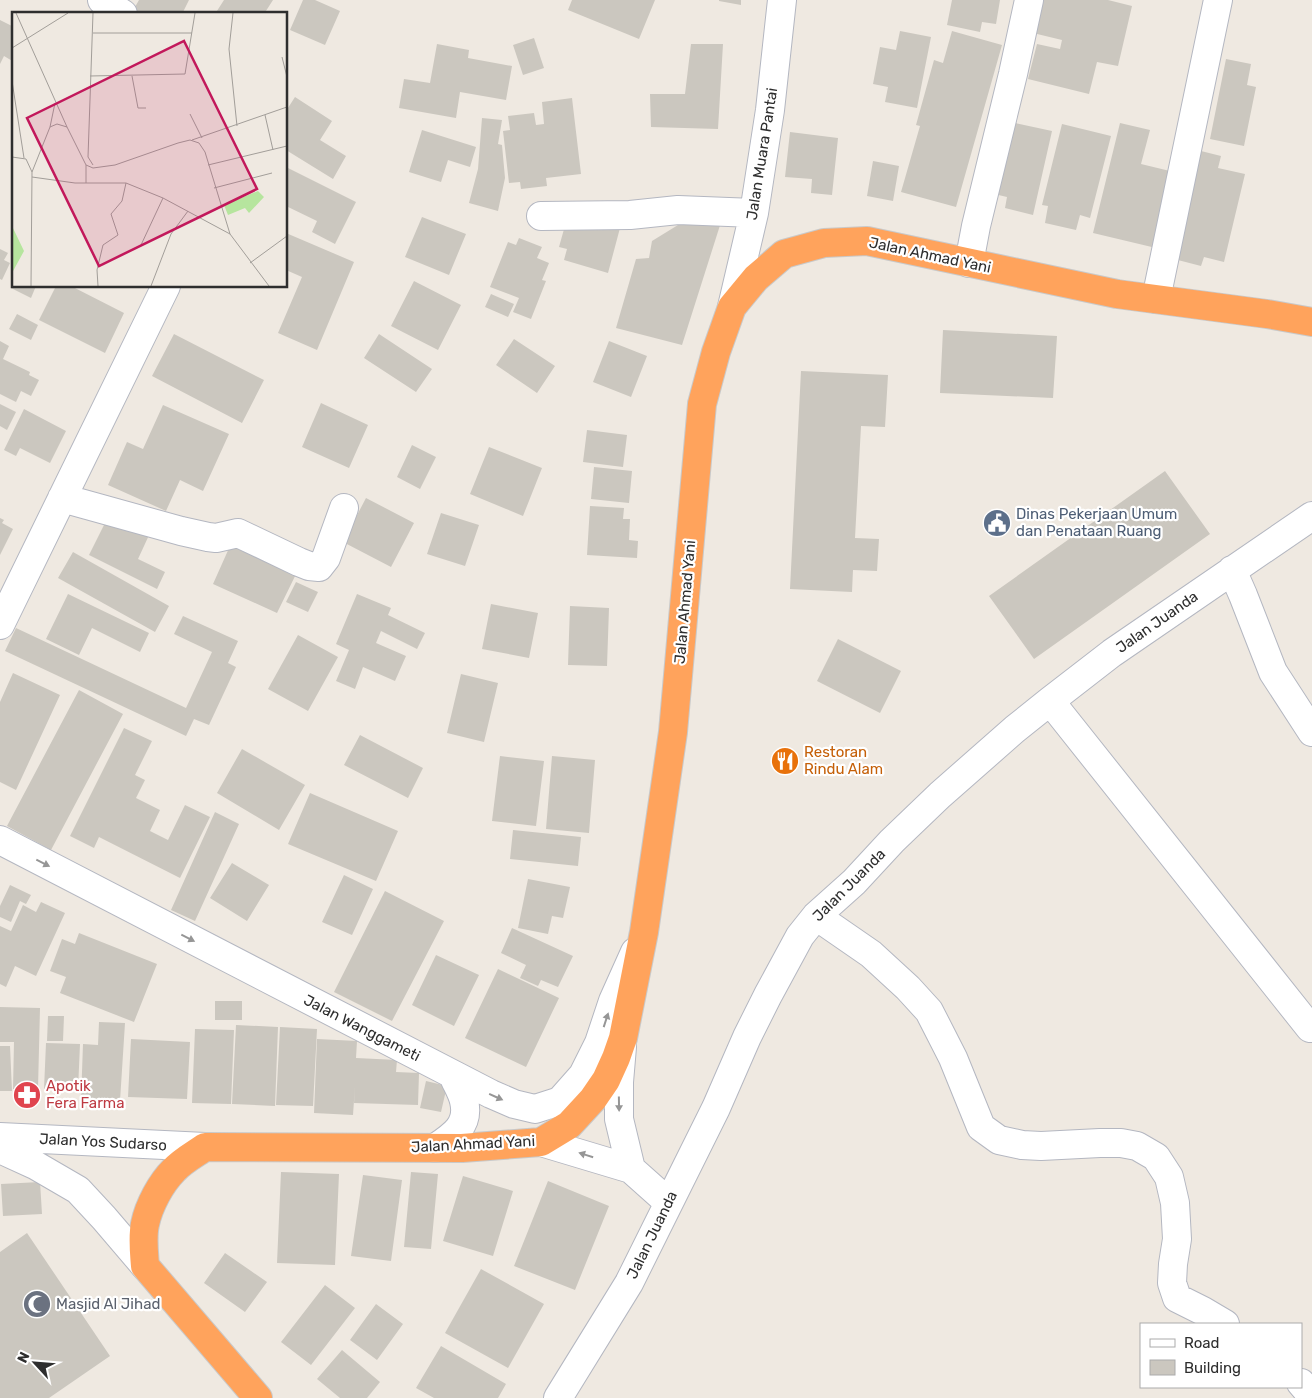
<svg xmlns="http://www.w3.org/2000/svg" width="1312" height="1398" font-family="Rubik,sans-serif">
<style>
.building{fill:#cbc7bf}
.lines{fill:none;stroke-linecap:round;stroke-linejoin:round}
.street-casing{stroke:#b4b7c1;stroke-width:30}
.secondary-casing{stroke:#b4b7c1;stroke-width:30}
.highway-casing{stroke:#c9c9c9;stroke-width:30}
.street{stroke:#fff;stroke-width:28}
.secondary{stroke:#fff;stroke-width:28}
.highway{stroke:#ffa35c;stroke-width:28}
.oneway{fill:#969696}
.labels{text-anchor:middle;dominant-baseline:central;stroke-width:4.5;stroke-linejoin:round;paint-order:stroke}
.street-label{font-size:15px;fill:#2e2e2e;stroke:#fff}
.service-label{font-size:15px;fill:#4e5e75;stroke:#fff;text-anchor:start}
.food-label{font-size:15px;fill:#c56008;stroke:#fff;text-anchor:start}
.health-label{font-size:15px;fill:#be3a42;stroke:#fff;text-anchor:start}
.worship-label{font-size:15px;fill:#5b616d;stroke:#fff;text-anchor:start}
.inset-road{fill:none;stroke:#a29e99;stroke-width:1}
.view{fill:#c2185b;fill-opacity:0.15;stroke:#c2185b;stroke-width:2.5}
.inset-edge{fill:none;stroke:#2e2e2e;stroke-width:2.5}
</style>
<rect width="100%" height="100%" fill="#efe9e1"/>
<!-- building -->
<path class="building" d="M139,0H189L182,14H131Z
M224,0H273L264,14H215Z
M303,0H315L340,11L325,45L290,30Z
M572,0H655L639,39L568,10Z
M719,0H741V5L719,1Z
M952,0H1000L996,24L982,22L980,32L947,25Z
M1040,0H1108L1132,6L1118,66L1097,62L1089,94L1028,79L1037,44L1060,49L1062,40L1033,33Z
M0,20L14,27V62L4,56L0,64Z
M900,31L931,37L917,108L885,102L888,87L873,84L880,47L896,50Z
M952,31L1002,45L956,207L901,192L920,126L916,125L934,60L943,63Z
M534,38L544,68L523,75L513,45Z
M437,44L469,50L468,58L512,66L506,100L460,92L456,118L399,108L404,79L430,83Z
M691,44H723L718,129L651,127L650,94H685Z
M1226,59L1251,64L1247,85L1256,87L1244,146L1210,139Z
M295,97L332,121L320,140L346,156L333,179L286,150V111Z
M572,98L581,174L546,178L547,186L521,189L520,182L509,183L503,131L510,130L508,116L534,113L536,125L544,124L542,102Z
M482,118L502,120L498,144L502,145L505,178L498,211L469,203L478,169Z
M1006,121L1052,131L1033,215L1005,208L1007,197L990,193Z
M1120,123L1150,130L1141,164L1174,172L1156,248L1093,233Z
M1062,124L1111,136L1090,218L1080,215L1076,230L1045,223L1048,206L1042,205Z
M422,130L476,147L470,167L448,160L441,182L409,172Z
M790,132L838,138L832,195L811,193L812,179L785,177Z
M1201,151L1221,156L1218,168L1245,174L1224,262L1204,257L1201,266L1174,259Z
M873,161L899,166L893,201L867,196Z
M286,167L356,202L335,244L312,232L317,221L286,206Z
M422,217L466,234L449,275L405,257Z
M691,217L722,219L682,345L616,328L636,259L649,258L652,241Z
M566,222L620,228L608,273L564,260L567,249L559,247Z
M286,233L354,262L317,350L278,333L302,277L286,270Z
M519,238L542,247L537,258L549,263L542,280L546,281L531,319L513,312L519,298L490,287L508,242L516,245Z
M0,249L8,253L4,260L10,263L2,280L0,279Z
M414,281L461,305L438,350L391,326Z
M14,283V286H36L31,298L11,288Z
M56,286H71L124,313L105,353L39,320Z
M491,294L514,304L508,317L485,307Z
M17,314L38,325L31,340L9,329Z
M943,330L1057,336L1053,398L940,393Z
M174,334L264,380L242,423L152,376Z
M379,334L432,369L416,392L364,358Z
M514,339L555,366L537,393L496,365Z
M0,341L9,346L3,359L30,372L29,375L39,380L31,396L21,391L16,402L0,394Z
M609,341L647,356L631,397L593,382Z
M801,371L888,375L885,427L861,426L855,538L879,539L877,571L853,570L852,592L790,589Z
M321,403L368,425L349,468L302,447Z
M0,404L16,412L7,430L0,426Z
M163,405L229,434L203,491L180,480L166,511L108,485L127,442L143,449Z
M24,409L66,431L50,463L20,448L16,456L4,450Z
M587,430L627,435L623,467L583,462Z
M412,445L436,457L420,489L397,477Z
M489,447L542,468L523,516L470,494Z
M594,467L632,471L629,503L591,499Z
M1165,471L1210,534L1034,659L989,596Z
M366,498L414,523L391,567L343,542Z
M590,506L624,508L623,519H630L629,540L638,541L637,558L587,555Z
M110,513L150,533L138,559L165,572L157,589L89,555Z
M441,513L479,525L465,566L427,554Z
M0,518L4,520L2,523L13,529L0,555Z
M234,537L299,568L277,613L213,584Z
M73,552L169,606L155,632L58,578Z
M296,582L318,592L308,612L286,602Z
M68,594L149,633L140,652L92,628L79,655L46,639Z
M357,594L391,608L388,615L425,633L417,649L381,631L376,643L406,656L395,681L363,667L355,689L336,681L349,650L336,644Z
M491,604L538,613L529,658L482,649Z
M570,606L609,608L607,666L568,665Z
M183,616L238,641L228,663L236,667L209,725L194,719L186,736L5,651L16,628L186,708L212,652L174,634Z
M298,635L338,657L308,711L268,689Z
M838,639L901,671L880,713L817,681Z
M13,673L60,695L16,790L0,782V702Z
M461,674L498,683L484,742L447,733Z
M79,690L123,714L51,850L7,826Z
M124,728L152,741L135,775L145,780L136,798L160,810L150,831L168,840L185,805L210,817L180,878L99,837L94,848L70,836Z
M360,735L423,768L408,798L344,765Z
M242,749L305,785L279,830L217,793Z
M500,756L544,761L536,826L492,821Z
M552,756L595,760L589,833L546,829Z
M310,793L398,831L376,881L288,844Z
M215,812L239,824L195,921L171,910Z
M513,830L581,837L578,866L510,859Z
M232,863L269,885L247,921L210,898Z
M344,875L373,889L352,935L322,922Z
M528,879L570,887L563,918L552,916L548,934L518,928Z
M10,885L31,895L26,904L20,901L11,922L0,917V906Z
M385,891L444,921L392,1021L334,992Z
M41,902L65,913L36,976L15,966L6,987L0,984V926L11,931L23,905L36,912Z
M512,928L573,956L558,987L541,980L538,986L520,978L526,965L501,953Z
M79,933L157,964L134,1022L60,993L66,977L50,971L62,939L75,944Z
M436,955L479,975L454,1026L412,1005Z
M498,969L559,998L526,1067L465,1038Z
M215,1001H242V1020H215Z
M0,1007L40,1008L38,1089H13L14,1042H0Z
M48,1016H64L63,1041H47Z
M99,1022L125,1023L120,1101L81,1100L83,1044L98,1045Z
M236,1025L278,1027L275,1106L232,1104Z
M280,1027L317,1029L313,1106L276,1105Z
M195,1029L234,1030L231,1104L192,1103Z
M131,1039L190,1042L187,1099L128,1097Z
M317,1039L357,1041L356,1058L397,1060L396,1072L419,1073L418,1105L354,1103L355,1086L353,1115L314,1113Z
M46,1043L80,1044L78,1090L44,1089Z
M0,1046H10L12,1091H0Z
M426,1081L447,1086L441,1112L420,1108Z
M281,1172L339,1174L335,1265L277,1263Z
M411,1172L438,1174L431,1249L404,1247Z
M363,1175L402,1180L391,1261L351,1256Z
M463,1176L513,1191L493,1256L443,1241Z
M548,1181L609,1206L575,1290L514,1266Z
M40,1182L42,1214L3,1216L1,1184Z
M27,1233L110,1356L49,1398H0V1252Z
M225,1253L267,1282L245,1312L204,1283Z
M481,1269L544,1304L508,1368L445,1333Z
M325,1285L355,1308L311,1365L281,1342Z
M376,1304L403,1324L377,1360L350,1340Z
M441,1346L506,1384L498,1398H434L416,1388Z
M342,1350L380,1382L367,1398H340L317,1379Z"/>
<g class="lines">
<defs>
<path id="street" d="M102,0L123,14
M541,216L630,215L678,210L754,213
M969,263L976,226L1013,74L1029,0
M1156,299L1218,0
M732,307L754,213L770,110L782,0
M62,498L181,531L208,537L216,538L238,533L299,562L309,566L319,567L326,558L344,508
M1232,570L1243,595L1273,672L1312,732
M0,625L166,286
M1050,701L1310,1028
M816,916L871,954L908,988L929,1011L953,1058L981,1127L999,1140L1022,1145L1041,1146L1100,1143H1121L1137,1146L1156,1157L1169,1177L1175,1203L1177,1239L1173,1264L1172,1283L1177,1298L1203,1311L1225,1324
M622,1047L619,1082V1119L631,1169
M541,1142L631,1169L668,1202
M1301,1383L1312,1396
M558,1398L629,1283L716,1108L747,1037L768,995L800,936L816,916L854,882L892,841L940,795L1015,729L1050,701L1112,653L1312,516"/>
<path id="secondary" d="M0,840L491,1094L514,1104L535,1109L560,1101L583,1075L599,1043L613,1001L635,952
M0,1137L205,1147
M435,1148C453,1136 470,1125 464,1101C462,1092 456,1083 453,1075
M0,1149L35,1165L78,1190L104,1218L145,1266"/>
<path id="highway" d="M258,1398L145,1266C144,1252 142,1237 145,1224C149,1205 161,1183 174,1170C182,1161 195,1154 205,1147L462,1148L541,1142L569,1125L593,1099L606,1080L616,1058L623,1038L644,932L673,732L702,404L716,352L732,307L756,278L784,254L824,243L867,241L1117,294L1267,314L1312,322"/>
</defs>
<!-- street casing -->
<use href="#street" class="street-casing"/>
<!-- secondary casing -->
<use href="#secondary" class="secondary-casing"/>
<!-- highway casing -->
<use href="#highway" class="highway-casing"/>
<!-- street -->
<use href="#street" class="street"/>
<!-- secondary -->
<use href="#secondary" class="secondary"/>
<!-- highway -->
<use href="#highway" class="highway"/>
</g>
<!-- one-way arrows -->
<defs><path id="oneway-solid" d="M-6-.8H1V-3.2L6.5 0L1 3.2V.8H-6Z" transform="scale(1.25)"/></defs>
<g class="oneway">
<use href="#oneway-solid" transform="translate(43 863) rotate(27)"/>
<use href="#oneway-solid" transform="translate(188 938) rotate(27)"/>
<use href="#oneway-solid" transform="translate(606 1020) rotate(-72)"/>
<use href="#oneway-solid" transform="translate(496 1097) rotate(24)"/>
<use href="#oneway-solid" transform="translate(619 1104) rotate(89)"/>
<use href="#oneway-solid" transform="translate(586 1155) rotate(-163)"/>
</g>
<!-- icons -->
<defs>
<symbol id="civic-disc" viewBox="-11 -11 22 22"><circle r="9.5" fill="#5c6f8a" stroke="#fff"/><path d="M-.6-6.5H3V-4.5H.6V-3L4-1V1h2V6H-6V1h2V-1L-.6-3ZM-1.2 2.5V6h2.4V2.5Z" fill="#fff"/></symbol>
<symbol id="restaurant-disc" viewBox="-11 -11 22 22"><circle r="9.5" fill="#e8710a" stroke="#fff"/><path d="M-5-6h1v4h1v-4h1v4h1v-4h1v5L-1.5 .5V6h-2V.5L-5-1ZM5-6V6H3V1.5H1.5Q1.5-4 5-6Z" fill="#fff"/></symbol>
<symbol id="pharmacy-disc" viewBox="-11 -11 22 22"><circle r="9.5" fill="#e0444e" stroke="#fff"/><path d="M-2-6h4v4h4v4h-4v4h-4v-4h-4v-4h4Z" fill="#fff"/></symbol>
<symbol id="mosque-disc" viewBox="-11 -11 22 22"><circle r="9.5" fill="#6b7280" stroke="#fff"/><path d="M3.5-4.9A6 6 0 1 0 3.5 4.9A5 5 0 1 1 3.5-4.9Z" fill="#fff"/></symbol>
</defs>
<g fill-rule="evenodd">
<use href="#civic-disc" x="981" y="507" width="32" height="32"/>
<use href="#restaurant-disc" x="769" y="745" width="32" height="32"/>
<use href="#pharmacy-disc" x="11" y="1079" width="32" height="32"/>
<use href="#mosque-disc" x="21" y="1288" width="32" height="32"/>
</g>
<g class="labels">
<!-- street labels -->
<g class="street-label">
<text transform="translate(762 154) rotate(-81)">Jalan Muara Pantai</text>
<text transform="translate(930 255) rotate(12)">Jalan Ahmad Yani</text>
<text transform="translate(685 602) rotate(-85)">Jalan Ahmad Yani</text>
<text transform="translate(1157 622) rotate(-35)">Jalan Juanda</text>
<text transform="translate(849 885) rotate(-45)">Jalan Juanda</text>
<text transform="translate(362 1028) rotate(27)">Jalan Wanggameti</text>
<text transform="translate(103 1142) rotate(3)">Jalan Yos Sudarso</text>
<text transform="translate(473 1144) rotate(-3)">Jalan Ahmad Yani</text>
<text transform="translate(652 1235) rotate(-64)">Jalan Juanda</text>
</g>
<!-- service labels -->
<g class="service-label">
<text x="1016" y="514">Dinas Pekerjaan Umum<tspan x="1016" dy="17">dan Penataan Ruang</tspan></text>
</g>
<!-- food labels -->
<g class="food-label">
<text x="804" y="752">Restoran<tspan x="804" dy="17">Rindu Alam</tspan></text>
</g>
<!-- health labels -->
<g class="health-label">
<text x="46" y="1086">Apotik<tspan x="46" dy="17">Fera Farma</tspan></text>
</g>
<!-- worship labels -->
<g class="worship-label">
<text x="56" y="1304">Masjid Al Jihad</text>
</g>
</g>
<!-- overview -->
<g transform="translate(12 12)">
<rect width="275" height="275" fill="#efe9e1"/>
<path d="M246,179L252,185L237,201L233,196L216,203L212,193ZM0,214L12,239L0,261Z" fill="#b6e59e"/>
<path class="inset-road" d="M4,1L55,115M221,1L217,37L225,114M81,21H180M0,36L56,1M270,45L275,65M78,64L173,62L183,1M120,64L126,96H134M0,69L12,146M178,102L190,126M253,103L261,138M38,115L43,91M180,128L275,95M0,145L14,147L20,160M74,153V171M81,153L76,145L81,1M196,153L275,134M20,165L63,171H114L151,186L218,222M202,176L260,161M129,233L151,186M238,251L275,224M19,274L20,160L38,115L45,112L55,115L74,153L81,156L103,153L166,131L178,128L187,131L193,140L218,222L257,274M86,274L85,258L91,233L106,223L99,202L110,189L114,171M139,274L159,222L176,199"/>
<path class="view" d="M172,29L245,177L87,254L15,106Z"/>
<rect width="275" height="275" class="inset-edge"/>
</g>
<!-- legend -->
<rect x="1140" y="1323" width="162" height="65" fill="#ffffff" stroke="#ababab"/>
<rect x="1150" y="1339" width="25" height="8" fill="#ffffff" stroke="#ababab"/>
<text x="1184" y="1348" font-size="15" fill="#2e2e2e">Road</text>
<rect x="1150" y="1360" width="25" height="15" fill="#cbc7bf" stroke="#ababab"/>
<text x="1184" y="1373" font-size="15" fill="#2e2e2e">Building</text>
<!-- north arrow -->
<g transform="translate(35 1363) rotate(296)" stroke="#ffffff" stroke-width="4" paint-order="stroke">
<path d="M0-4L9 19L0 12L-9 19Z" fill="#2e2e2e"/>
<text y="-8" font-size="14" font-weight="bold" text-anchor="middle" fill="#2e2e2e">N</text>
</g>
</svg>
